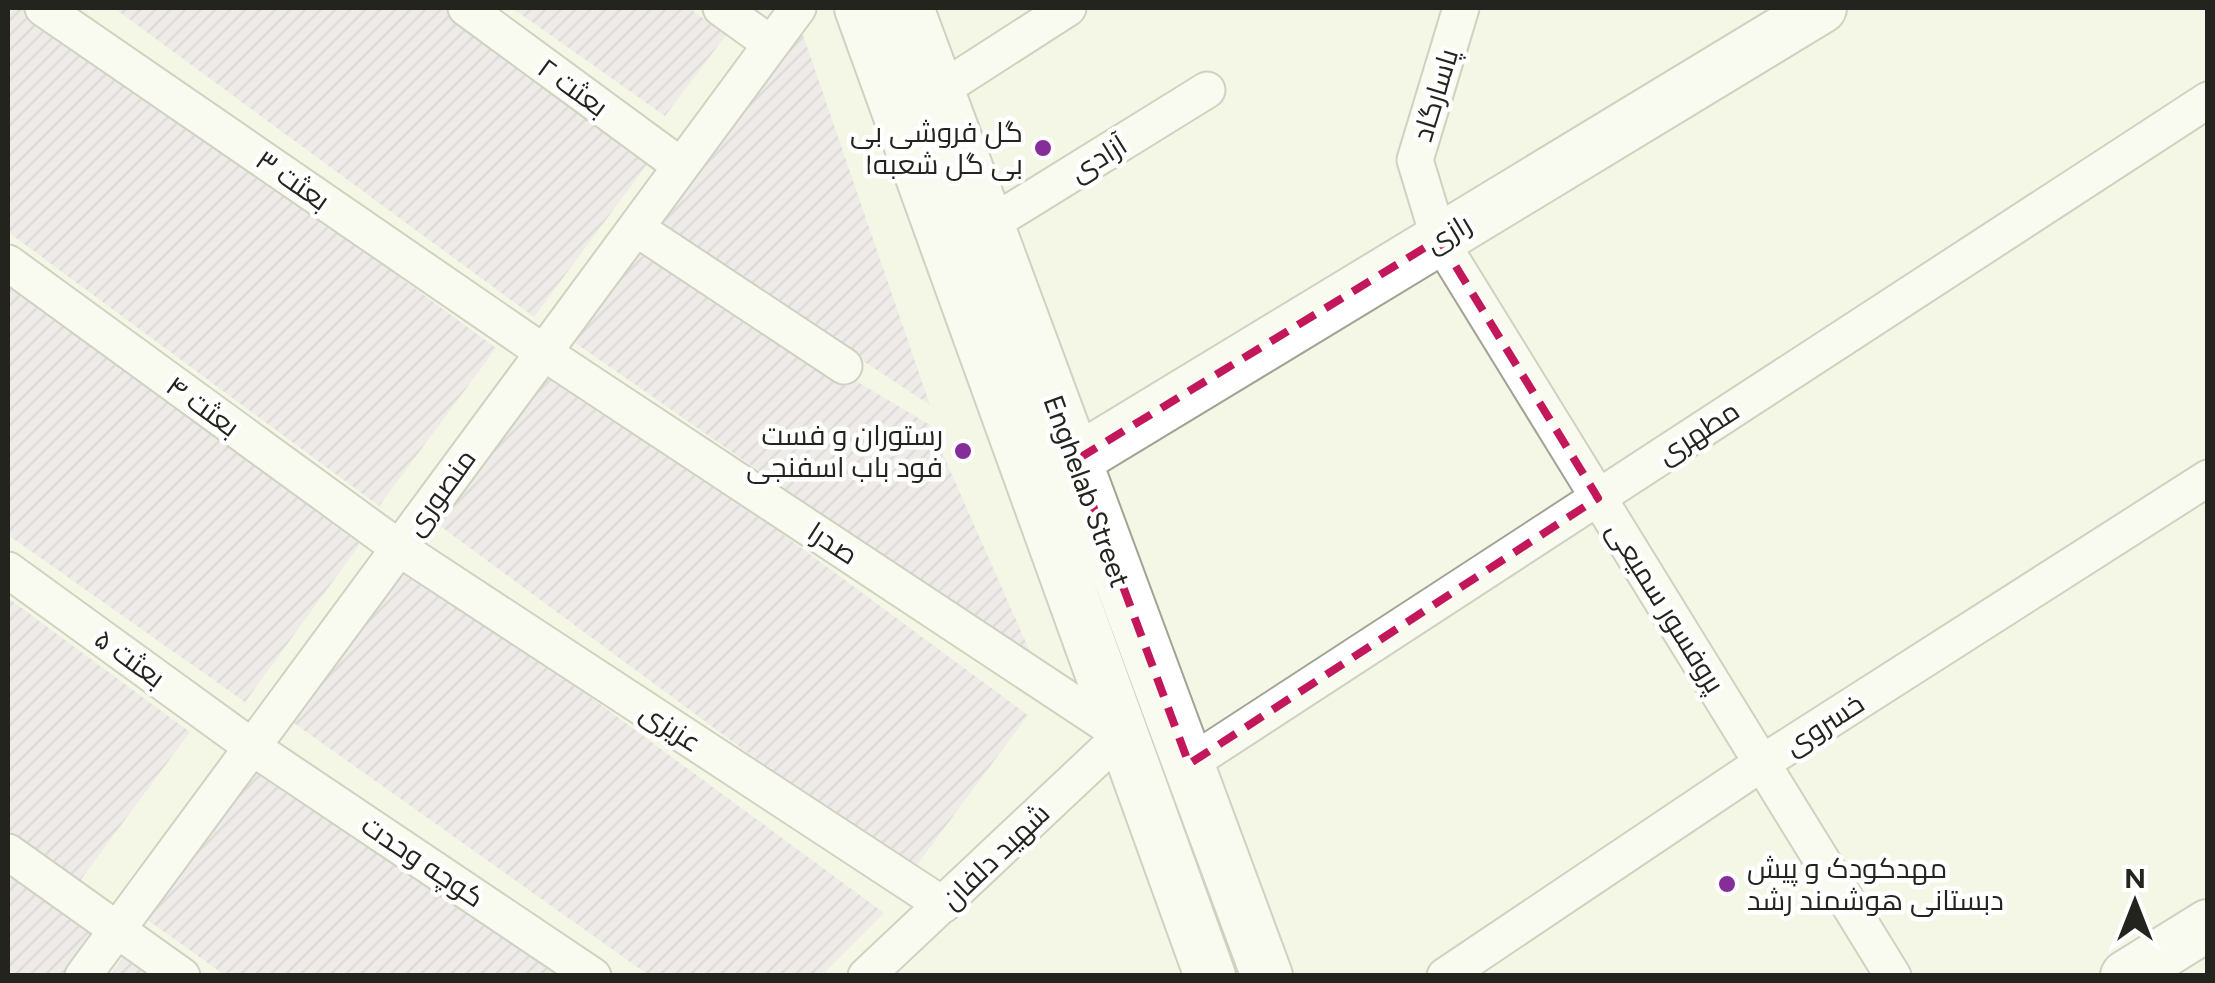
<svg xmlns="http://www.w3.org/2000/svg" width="2215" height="983" font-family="Figtree,Cairo,sans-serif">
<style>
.building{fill:url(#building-hatch)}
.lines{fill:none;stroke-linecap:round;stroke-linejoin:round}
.street-casing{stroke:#a1a494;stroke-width:39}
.secondary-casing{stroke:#a1a494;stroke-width:54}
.street{stroke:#fff;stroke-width:35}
.secondary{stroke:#fff;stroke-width:50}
.marked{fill:none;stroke:#c2185b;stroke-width:8;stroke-dasharray:20 12;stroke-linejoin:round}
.poi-dot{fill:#852d99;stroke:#fff;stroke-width:4}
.labels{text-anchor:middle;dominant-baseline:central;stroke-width:9;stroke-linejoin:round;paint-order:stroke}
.street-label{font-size:28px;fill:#23241d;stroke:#fff}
.poi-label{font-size:28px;fill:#23241d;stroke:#fff;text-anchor:end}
</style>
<defs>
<pattern id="building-hatch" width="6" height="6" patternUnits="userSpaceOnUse" patternTransform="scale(2.5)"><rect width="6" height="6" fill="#e7dbea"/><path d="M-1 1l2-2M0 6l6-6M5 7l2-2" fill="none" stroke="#c6bcc8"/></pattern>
</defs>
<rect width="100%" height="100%" fill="#f4f7e6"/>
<!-- building -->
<path class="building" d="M14,8H33L496,348L379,506L8,232V16Z
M114,8H445L651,159L534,317Z
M512,8H689L726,35L665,116Z
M802,32L930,405L660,227Z
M635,249L930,425L1035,663L571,340Z
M8,284L360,544L245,702L8,535Z
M553,365L1028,715L911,873L436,523Z
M408,563L884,913L821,976H650L291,721Z
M8,598L190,732L73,890L8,841Z
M262,760L568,976H226L145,918Z
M8,869L97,929L61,976H8Z
M127,952L159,976H109Z"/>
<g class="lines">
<defs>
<path id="street" d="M43,8L543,352L1122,735L866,976
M466,8L681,166
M721,8L771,44
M1461,8L1415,160L1439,239L1893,976
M939,91L1068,8
M989,225L1207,90
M636,228L844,366
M8,263L399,548L943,905
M8,570L252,747L593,976
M1189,764L2208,100
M8,852L182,976
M83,976L798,8
M1445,976L1762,763L2208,478"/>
<path id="secondary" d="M860,8L1210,976
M908,8L1267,976
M1076,460L1821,8
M2126,976L2208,925"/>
</defs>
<!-- street casing -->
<use href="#street" class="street-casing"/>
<!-- secondary casing -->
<use href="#secondary" class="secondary-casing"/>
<!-- street -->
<use href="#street" class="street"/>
<!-- secondary -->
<use href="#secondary" class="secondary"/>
</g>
<!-- marked area -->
<path d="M0 0H2215V983H0ZM1439,239L1598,498L1189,764L1076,460Z" fill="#f4f7e6" fill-opacity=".55" fill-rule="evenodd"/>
<path class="marked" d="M1439,239L1598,498L1189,764L1076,460Z"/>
<!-- markers -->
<g class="poi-dot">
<circle cx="1043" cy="148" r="10"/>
<circle cx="963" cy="451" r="10"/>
<circle cx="1727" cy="884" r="10"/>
</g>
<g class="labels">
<!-- street labels -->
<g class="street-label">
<text transform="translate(573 87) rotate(36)">بعثت ۲</text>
<text transform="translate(1435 95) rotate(-73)">پاسارگاد</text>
<text transform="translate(1098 158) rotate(-32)">آزادی</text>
<text transform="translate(293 180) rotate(35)">بعثت ۳</text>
<text transform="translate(1448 233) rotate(-31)">رازی</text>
<text transform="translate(203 406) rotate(36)">بعثت ۴</text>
<text transform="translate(1698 432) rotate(-33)">مطهری</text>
<text transform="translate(1087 491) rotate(70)">Enghelab Street</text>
<text transform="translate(440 492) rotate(-54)">منصوری</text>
<text transform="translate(833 543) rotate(33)">صدرا</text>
<text transform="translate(1666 607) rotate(58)">پروفسور سمیعی</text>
<text transform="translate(130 658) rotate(36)">بعثت ۵</text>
<text transform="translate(1824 724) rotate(-33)">خسروی</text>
<text transform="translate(671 727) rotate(33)">عزیزی</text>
<text transform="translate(995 856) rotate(-44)">شهید دلفان</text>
<text transform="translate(423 861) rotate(34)">کوچه وحدت</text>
</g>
<!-- poi labels -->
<g class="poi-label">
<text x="1023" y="132">گل فروشی بی<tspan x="1023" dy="32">بی گل شعبه۱</tspan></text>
<text x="943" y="435">رستوران و فست<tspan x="943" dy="32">فود باب اسفنجی</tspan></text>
<text x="1747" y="868" text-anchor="start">مهدکودک و پیش<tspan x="1747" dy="32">دبستانی هوشمند رشد</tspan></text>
</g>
</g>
<!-- border -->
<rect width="2215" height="983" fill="none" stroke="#23241d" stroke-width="20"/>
<!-- north arrow -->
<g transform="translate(2135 903)" stroke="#ffffff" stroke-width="8" paint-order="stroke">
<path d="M0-8L18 38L0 25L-18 38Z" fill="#23241d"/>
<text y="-15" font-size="28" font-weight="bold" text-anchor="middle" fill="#23241d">N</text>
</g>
</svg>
